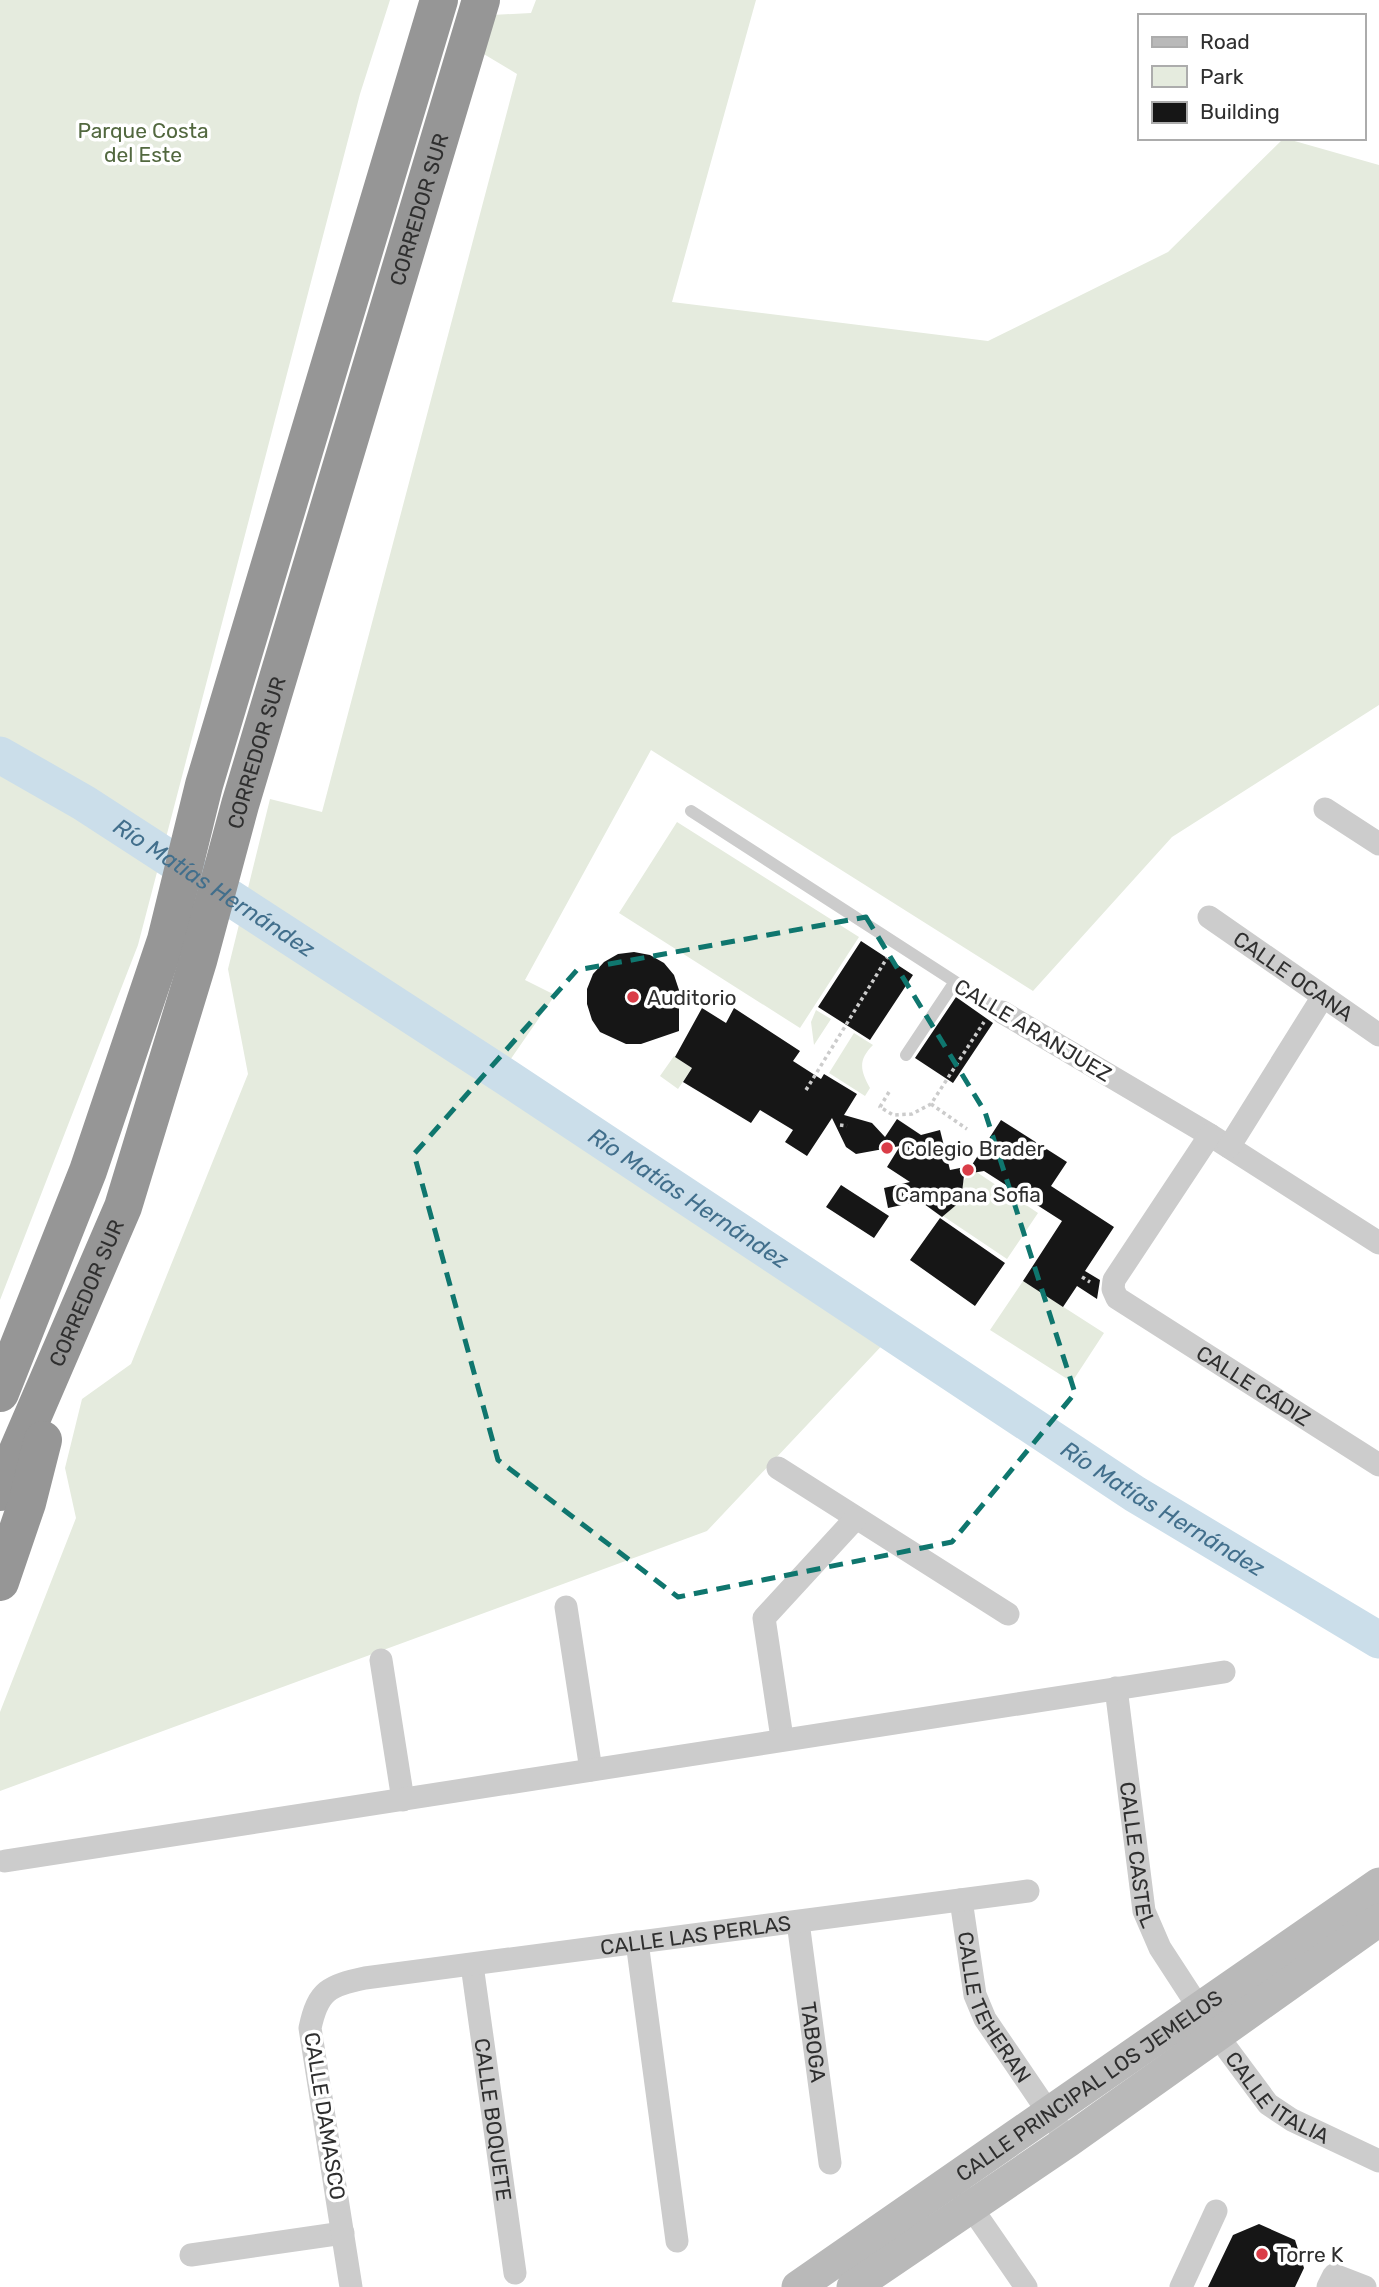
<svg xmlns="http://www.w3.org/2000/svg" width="1379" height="2287" font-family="Rubik,sans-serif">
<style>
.green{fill:#e5ebde}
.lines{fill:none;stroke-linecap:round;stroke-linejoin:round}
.river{stroke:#cbdeea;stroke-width:37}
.building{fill:#161616}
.path{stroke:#ccc;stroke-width:3.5;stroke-dasharray:3.5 3.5;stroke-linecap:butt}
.service{stroke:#ccc;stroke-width:12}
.minor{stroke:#ccc;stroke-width:23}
.secondary{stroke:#b9b9b9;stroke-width:33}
.motorway{stroke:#969696;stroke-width:38}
.marked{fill:none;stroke:#0f766e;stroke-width:5;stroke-dasharray:14 9;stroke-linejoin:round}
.poi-dot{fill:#da3d48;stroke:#fff;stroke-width:2.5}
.labels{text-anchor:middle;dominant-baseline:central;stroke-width:7;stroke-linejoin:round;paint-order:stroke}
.park-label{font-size:21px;fill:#52683f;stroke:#fff}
.street-label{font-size:21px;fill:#2f2f2f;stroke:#fff}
.poi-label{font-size:21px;fill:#2f2f2f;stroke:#fff;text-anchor:start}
.water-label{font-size:23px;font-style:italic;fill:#426f8c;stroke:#fff}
</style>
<rect width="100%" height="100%" fill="#fff"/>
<!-- green -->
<path class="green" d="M0,0H390L360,94L138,945L0,1300Z
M536,0H756L672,302L988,341L1168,252L1284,138L1379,165V705L1172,837L1033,991L651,750L525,980L555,995L497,1079L890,1337L707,1531L0,1791V1712L76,1518L65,1468L82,1399L131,1364L248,1074L228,969L270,799L322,812L517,74L472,47L474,16L531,13Z
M677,822L859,937L800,1028L619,913Z
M816,1010L831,1019L814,1045L811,1022Z
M854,1033L873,1045C858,1060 860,1070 870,1088L865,1096L829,1073Z
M674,1056L692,1068L678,1089L660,1076Z
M972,1169L1038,1213L1007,1259L943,1216L961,1201L963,1182Z
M1023,1281L1104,1333L1072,1382L990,1330Z"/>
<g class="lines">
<!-- river -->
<path class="river" id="s1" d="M0,755L84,803L506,1077L1135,1494L1379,1640"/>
</g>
<!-- building -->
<path class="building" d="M861,941L913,975L870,1040L818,1007Z
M634,952L650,955L664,963L674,975L679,990V1031L641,1044H626L600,1032L592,1020L587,1004V989L593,974L604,962L618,954Z
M956,997L993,1023L953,1083L915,1058Z
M702,1008L726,1023L734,1008L800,1051L793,1061L821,1079L824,1074L857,1094L844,1115L872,1123L885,1137L897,1119L921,1135L940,1130L950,1170L965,1167L961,1201L942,1217L920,1201L888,1208L884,1188L910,1182L887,1167L900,1146L856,1154L846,1147L832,1118L807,1156L785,1142L793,1130L760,1110L751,1123L683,1082L692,1068L675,1057Z
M1001,1120L1067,1162L1051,1186L1114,1227L1085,1271L1100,1280L1097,1299L1077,1286L1063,1307L1023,1281L1062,1221L984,1171L966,1174Z
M841,1185L889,1216L874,1238L826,1207Z
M940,1218L1005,1263L975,1306L910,1260Z
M1259,2224L1295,2240L1304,2268L1295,2287H1208L1233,2235Z"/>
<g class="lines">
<!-- path -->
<path class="path" d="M806,1090L887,958
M889,1092L880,1107L893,1115L912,1114L931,1104L984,1022
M931,1104L967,1129
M840,1125L847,1126
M1082,1277L1090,1282"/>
<!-- service -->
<path class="service" d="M691,811L1002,1012
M906,1055L954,983"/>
<!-- minor -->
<g class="minor">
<path d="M1325,809L1379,844"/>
<path id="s2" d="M1209,917L1379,1035"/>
<path d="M1002,1012L1210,1135L1379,1243"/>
<path id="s3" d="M1210,1135L1114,1280L1113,1289L1117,1298L1379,1465"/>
<path d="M1229,1147L1322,998"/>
<path d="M778,1468L1008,1614"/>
<path d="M566,1607L591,1770"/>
<path d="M381,1660L403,1800"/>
<path id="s4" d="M1116,1688L1144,1911L1160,1948L1216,2034L1268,2104L1292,2120L1379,2161"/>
<path d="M782,1738L764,1618L856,1518"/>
<path d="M5,1861L1224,1672"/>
<path id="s5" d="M961,1900L975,1995L985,2019L1068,2141"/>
<path id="s6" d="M798,1922L830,2163"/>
<path d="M637,1942L677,2241"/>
<path id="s7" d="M472,1965L515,2273"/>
<path d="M964,2197L1026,2287"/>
<path d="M191,2255L343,2233"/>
<path id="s8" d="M351,2287L310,2028C318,1990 329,1986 365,1978L1028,1891"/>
<path d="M1181,2287L1216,2211"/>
<path d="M1328,2287L1334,2275L1365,2287"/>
</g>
<!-- secondary -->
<g class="secondary">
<path id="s9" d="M798,2287L1379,1884"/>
<path d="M853,2287L1068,2141L1379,1920"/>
</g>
<!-- motorway -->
<g class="motorway">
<path d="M0,1393L88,1171L166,940L204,785L439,0"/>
<path id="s10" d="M0,1492L123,1207L198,961L240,805L481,0"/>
<path d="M0,1582L27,1503L43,1440"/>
</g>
</g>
<!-- marked area -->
<path class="marked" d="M866,917L985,1112L1075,1393L952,1542L678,1597L498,1460L414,1154L577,970Z"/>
<!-- markers -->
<g class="poi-dot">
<circle cx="633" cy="997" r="7"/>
<circle cx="887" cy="1148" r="7"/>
<circle cx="968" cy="1170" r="7"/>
<circle cx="1262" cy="2254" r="7"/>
</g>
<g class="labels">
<!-- park labels -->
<g class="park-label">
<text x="143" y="130">Parque Costa<tspan x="143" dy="24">del Este</tspan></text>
</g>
<!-- street labels -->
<g class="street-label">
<text stroke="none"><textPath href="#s10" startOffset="1351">CORREDOR SUR</textPath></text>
<text stroke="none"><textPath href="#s10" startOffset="784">CORREDOR SUR</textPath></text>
<text stroke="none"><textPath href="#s2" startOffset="103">CALLE OCANA</textPath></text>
<text transform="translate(1033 1030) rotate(31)">CALLE ARANJUEZ</text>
<text stroke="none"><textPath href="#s10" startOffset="217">CORREDOR SUR</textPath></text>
<text stroke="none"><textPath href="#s3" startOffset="355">CALLE CÁDIZ</textPath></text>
<text stroke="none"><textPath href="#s4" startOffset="168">CALLE CASTEL</textPath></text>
<text stroke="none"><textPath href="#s8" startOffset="677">CALLE LAS PERLAS</textPath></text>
<text stroke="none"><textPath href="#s5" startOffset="114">CALLE TEHERAN</textPath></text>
<text stroke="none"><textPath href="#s6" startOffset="121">TABOGA</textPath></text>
<text stroke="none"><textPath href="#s9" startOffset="354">CALLE PRINCIPAL LOS JEMELOS</textPath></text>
<text stroke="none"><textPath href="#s4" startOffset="458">CALLE ITALIA</textPath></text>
<text transform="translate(325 2116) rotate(81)">CALLE DAMASCO</text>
<text stroke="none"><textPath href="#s7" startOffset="156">CALLE BOQUETE</textPath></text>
</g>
<!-- poi labels -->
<g class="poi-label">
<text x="647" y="997">Auditorio</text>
<text x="901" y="1148">Colegio Brader</text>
<text x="968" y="1194" text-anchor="middle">Campana Sofia</text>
<text x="1276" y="2254">Torre K</text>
</g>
<!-- water labels -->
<g class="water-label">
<text stroke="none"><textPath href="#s1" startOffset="252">Río Matías Hernández</textPath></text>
<text stroke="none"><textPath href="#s1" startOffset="819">Río Matías Hernández</textPath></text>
<text stroke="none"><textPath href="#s1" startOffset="1386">Río Matías Hernández</textPath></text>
</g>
</g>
<!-- legend -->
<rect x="1138" y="14" width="228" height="126" fill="#ffffff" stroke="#acacac" stroke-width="2"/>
<rect x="1152" y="37" width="35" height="10" fill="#b9b9b9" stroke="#acacac" stroke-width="2"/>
<text x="1200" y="49" font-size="21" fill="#2f2f2f">Road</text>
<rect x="1152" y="66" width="35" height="21" fill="#e5ebde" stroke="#acacac" stroke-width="2"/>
<text x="1200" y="84" font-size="21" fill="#2f2f2f">Park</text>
<rect x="1152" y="102" width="35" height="21" fill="#161616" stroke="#acacac" stroke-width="2"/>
<text x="1200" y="119" font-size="21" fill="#2f2f2f">Building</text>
</svg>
